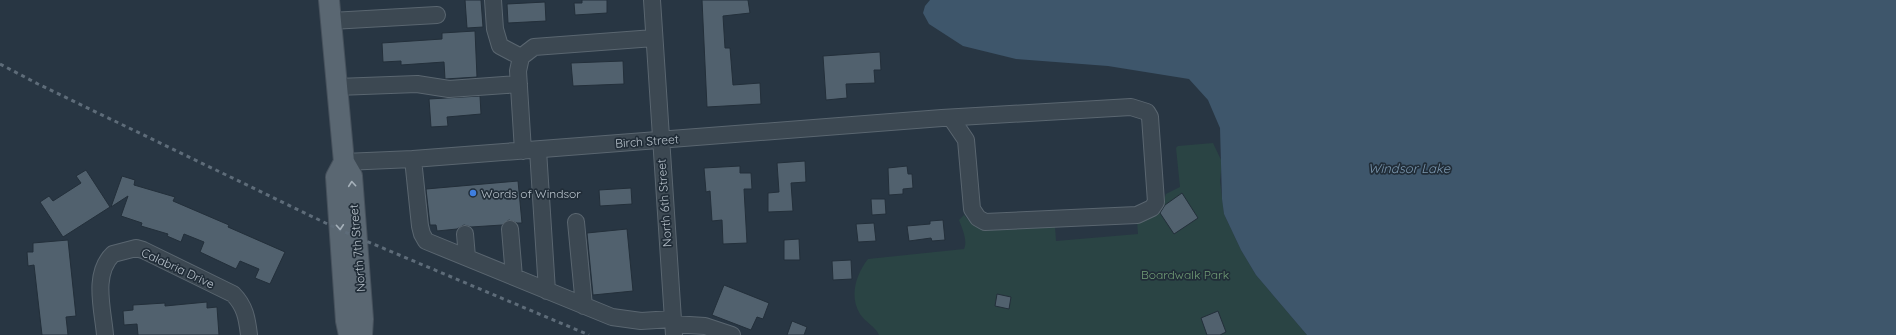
<svg xmlns="http://www.w3.org/2000/svg" width="1896" height="335" font-family="Quicksand,sans-serif">
<style>
.green{fill:#2a4444}
.water{fill:#3e566b}
.building{fill:#51616e;stroke:#232f3a}
.lines{fill:none;stroke-linecap:round;stroke-linejoin:round}
.minor-casing{stroke:#5a6670;stroke-width:18}
.major-casing{stroke:#46515c;stroke-width:22}
.minor{stroke:#3c4852;stroke-width:16}
.major{stroke:#5a6772;stroke-width:20}
.rail{stroke:#5e6c79;stroke-width:3;stroke-dasharray:4 4;stroke-linecap:butt}
.oneway{stroke:#a6b1ba}
.shop-dot{fill:#3f7fe0;stroke:#212d38;stroke-width:1.5}
.labels{text-anchor:middle;dominant-baseline:central;stroke-width:3.5;stroke-linejoin:round;paint-order:stroke}
.street-label{font-size:12px;fill:#b9c3cc;stroke:#212d38}
.poi-label{font-size:12px;fill:#b9c3cc;stroke:#212d38;text-anchor:start}
.park-label{font-size:12px;fill:#719d76;stroke:#212d38}
.water-label{font-size:13px;font-style:italic;fill:#7a96ae;stroke:#212d38}
</style>
<rect width="100%" height="100%" fill="#283643"/>
<!-- green -->
<path class="green" d="M1213,143L1222,162L1220,181L1224,214L1241,250L1256,275L1307,335H879C875,326 865,322 860,314C849,297 856,274 868,259L964,249C968,241 962,228 959,220L964,215L974,226L988,230L1055,226L1056,241L1138,234L1137,220L1163,202L1166,194L1180,187L1176,148L1178,146Z"/>
<!-- water -->
<path class="water" d="M930,0H1896V335H1307L1256,275L1241,250L1224,214L1222,199L1220,128L1208,100L1189,79L1108,66L1016,59L963,46L929,24L923,13L925,6Z"/>
<!-- building -->
<path class="building" d="M465,0H481L483,27L467,28Z
M582,0H607V13L575,15L574,3H582Z
M702,0H748L750,13L723,16L725,48H730L733,85L760,83L761,104L707,107Z
M545,2L546,21L508,23L507,4Z
M475,31L477,77L445,79L444,62L401,65V61L383,62L382,43L442,39V33Z
M880,52L881,70H874L875,83L846,84L847,98L826,100L823,56Z
M623,61L624,84L573,86L571,63Z
M480,96L481,114L447,117L448,126L431,127L429,99Z
M805,161L806,182L791,183L793,211L768,212V193L779,192L777,163Z
M740,166V173H751L752,189H744L747,243L723,244L722,220L712,221L710,191L706,192L704,168Z
M907,166L908,174H912L913,188L903,189V194L889,195L888,168Z
M86,170L110,207L63,237L40,202L49,196L53,201L81,183L76,176Z
M122,176L135,180L134,185L175,197L173,201L229,225L228,227L285,252L270,284L255,278L259,269L240,261L236,269L200,252L204,242L184,234L181,242L167,236L168,234L141,226L142,223L121,216L128,196L111,207Z
M518,181L522,223H517L509,220L502,225L471,227L464,225L457,229L437,231L436,225H430L426,189Z
M631,188L632,204L600,206L599,190Z
M1182,193L1198,218L1174,234L1160,213L1165,205Z
M871,199H885L886,214L872,215Z
M943,220L945,240L932,241L931,238L909,241L907,226L930,224V221Z
M874,223L876,241L858,242L856,224Z
M627,229L633,291L593,295L587,233Z
M799,239L800,260H784V240Z
M68,240L76,316L66,317L68,335H42L34,265L28,266L27,252H33V243Z
M851,260L852,279L833,280L832,261Z
M724,285L769,303L763,319L757,317L751,330L712,315Z
M997,294L1011,297L1009,309L995,306Z
M207,302V308L217,307L219,335H138L137,324L124,325L123,311L133,310V305L165,303V306Z
M1218,311L1226,332L1220,335H1207L1201,318Z
M792,321L807,327L804,335H787Z"/>
<g class="lines">
<defs>
<path id="minor" d="M493,0L495,29L500,46L521,57
M652,0L674,335
M331,21L437,15
M337,87L417,84L449,89L519,84
M538,150L547,291
M523,151L518,71L521,57L534,47L654,38
M413,159L420,226L422,234L426,241L612,317L641,321L672,319
M344,162L413,159L942,118L1131,107L1147,112L1150,117L1156,202L1152,208L1137,215L985,222L978,218L972,209L966,140L951,118
M576,222L584,306
M510,229L514,277
M465,234L467,257
M673,324L705,326L732,335
M105,335C103,310 92,274 113,254L136,248L143,250L233,294C245,306 247,318 249,335"/>
<path id="major" d="M329,0L344,162L352,176L363,319L362,335
M344,162L336,177L346,321L349,335"/>
</defs>
<!-- minor casing -->
<use href="#minor" class="minor-casing"/>
<!-- major casing -->
<use href="#major" class="major-casing"/>
<!-- minor -->
<use href="#minor" class="minor"/>
<!-- major -->
<use href="#major" class="major"/>
<!-- rail -->
<path class="rail" d="M0,64L38,84L340,230L589,335"/>
</g>
<!-- one-way arrows -->
<defs><path id="oneway-chevron" d="M-2-3.5L2.5 0L-2 3.5" fill="none" stroke-width="1.6" stroke-linecap="round" stroke-linejoin="round"/></defs>
<g class="oneway">
<use href="#oneway-chevron" transform="translate(352 184) rotate(-95)"/>
<use href="#oneway-chevron" transform="translate(340 227) rotate(86)"/>
</g>
<!-- markers -->
<circle class="shop-dot" cx="473" cy="193" r="4"/>
<g class="labels">
<!-- street labels -->
<g class="street-label">
<text transform="translate(647 141) rotate(-4)">Birch Street</text>
<text transform="translate(664 203) rotate(-94)">North 6th Street</text>
<text transform="translate(357 248) rotate(-95)">North 7th Street</text>
<text transform="translate(178 268) rotate(25)">Calabria Drive</text>
</g>
<!-- poi labels -->
<g class="poi-label">
<text x="481" y="193">Words of Windsor</text>
</g>
<!-- park labels -->
<g class="park-label">
<text x="1185" y="274">Boardwalk Park</text>
</g>
<!-- water labels -->
<g class="water-label">
<text x="1409" y="168">Windsor Lake</text>
</g>
</g>
</svg>
